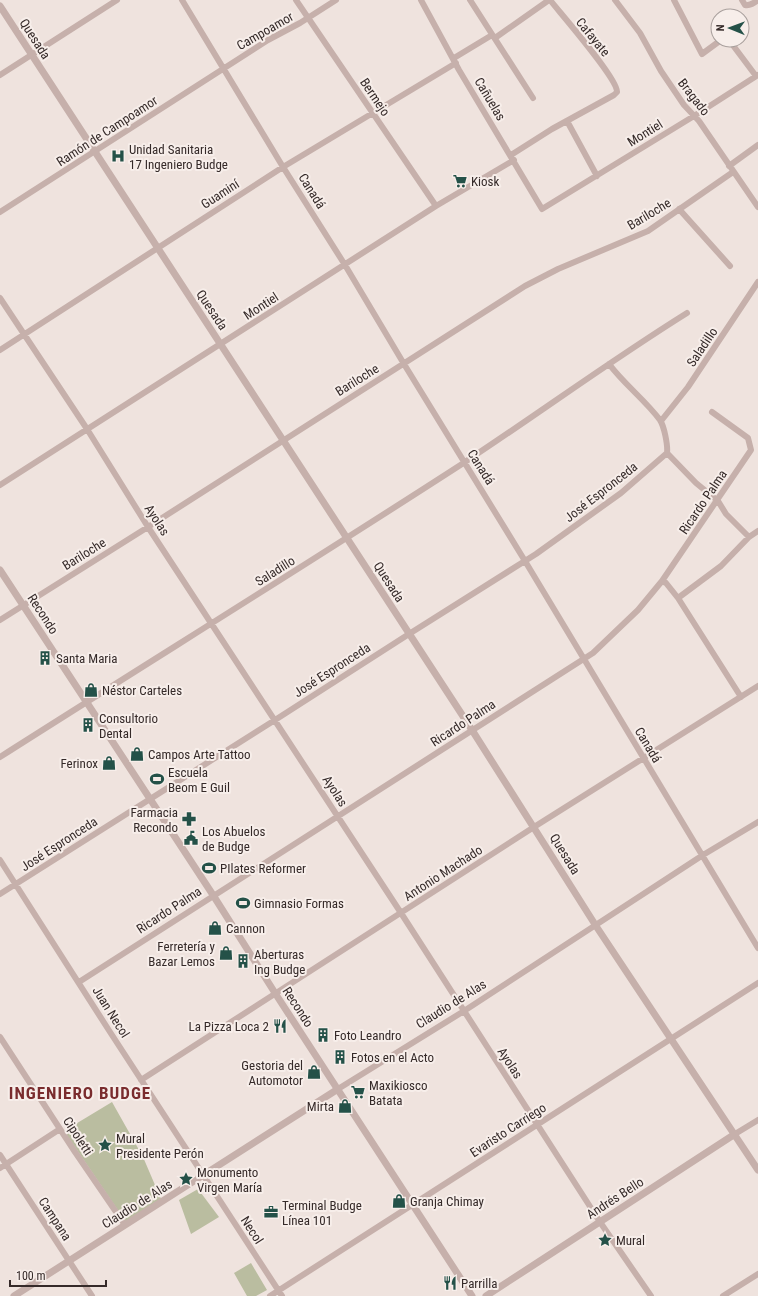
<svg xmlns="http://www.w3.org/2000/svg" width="758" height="1296" font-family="'Roboto Condensed',sans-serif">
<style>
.green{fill:#babda0}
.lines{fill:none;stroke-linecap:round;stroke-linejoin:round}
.minor{stroke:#c6b0ab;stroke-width:6}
.tertiary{stroke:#c6b0ab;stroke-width:7}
.labels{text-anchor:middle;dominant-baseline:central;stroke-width:4;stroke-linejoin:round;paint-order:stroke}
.street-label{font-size:13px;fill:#352a29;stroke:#f7eeea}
.poi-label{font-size:13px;fill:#352a29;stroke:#f7eeea;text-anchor:start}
.district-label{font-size:17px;font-weight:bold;letter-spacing:1px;fill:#7a2c2e;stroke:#f7eeea}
</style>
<rect width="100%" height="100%" fill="#efe3de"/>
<!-- green -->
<path class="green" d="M112,1102L143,1157L161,1199L126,1222L64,1131Z
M198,1189L219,1217L191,1234L179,1200Z
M251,1263L267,1290L256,1296H247L234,1273Z"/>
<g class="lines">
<!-- minor -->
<path class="minor" d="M182,0L283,167L345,265L404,364L525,561L758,948
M296,0L436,206
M421,0L459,70L542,209L694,116L758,75
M470,0L533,98
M615,0L640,33L661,71L684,105L699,121L758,207
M674,0L702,54L721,40
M742,0L745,5C750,6 754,3 758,0
M495,38L549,0
M729,40L756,76
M454,58L492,35
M0,75L117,0
M567,121L597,176
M511,155L552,129L614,95L617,92C618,79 561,14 550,0
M729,166L758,145
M679,209L730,266
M0,212L268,40L300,23L336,0
M0,298L87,429L148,527L401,913L600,1222L651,1296
M0,350L283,167L456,63
M609,364C624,384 645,400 660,420C664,426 668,445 667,453
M661,421L688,387L758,282
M667,453L696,483L718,501L726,514L749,537
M0,485L436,206L514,160
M662,581L666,583L678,598L741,697
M678,598L721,566L749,537L758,531
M0,620L148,527L525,286L558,269L648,231L733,172
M0,757C154,659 309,563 462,464C538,414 610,361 687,313
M0,860L110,1032L282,1296
M0,894L275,720L409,634L536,554L621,493L667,453
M79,982L593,653L638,610L662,581L751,450L748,438L712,412
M0,1037L75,1152L125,1225
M141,1080L534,827L758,686
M338,1089L464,1011L703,855L758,822
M735,1134L758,1120
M0,1155L92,1296
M0,1168L60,1129
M270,1296L758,983
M723,1296L758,1274"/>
<!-- tertiary -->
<path class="tertiary" d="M0,6L472,730L596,926L758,1170
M0,570L213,895L275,993L472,1296
M14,1296L338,1089
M486,1296L735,1134"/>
</g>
<!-- icons -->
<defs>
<symbol id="hospital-bare" viewBox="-9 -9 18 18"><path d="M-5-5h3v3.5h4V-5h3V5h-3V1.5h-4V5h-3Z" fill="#245148" stroke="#f7eeea" stroke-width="2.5" paint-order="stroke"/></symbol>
<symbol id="supermarket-bare" viewBox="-9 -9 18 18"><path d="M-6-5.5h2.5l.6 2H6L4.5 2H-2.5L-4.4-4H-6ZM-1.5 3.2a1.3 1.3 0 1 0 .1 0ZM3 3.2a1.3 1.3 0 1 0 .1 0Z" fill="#245148" stroke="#f7eeea" stroke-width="2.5" paint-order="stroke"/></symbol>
<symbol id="building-bare" viewBox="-9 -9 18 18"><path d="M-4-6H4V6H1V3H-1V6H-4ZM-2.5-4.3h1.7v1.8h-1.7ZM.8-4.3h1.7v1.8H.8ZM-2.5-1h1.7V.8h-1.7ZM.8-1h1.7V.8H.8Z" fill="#245148" stroke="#f7eeea" stroke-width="2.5" paint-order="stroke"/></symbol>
<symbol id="shop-bare" viewBox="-9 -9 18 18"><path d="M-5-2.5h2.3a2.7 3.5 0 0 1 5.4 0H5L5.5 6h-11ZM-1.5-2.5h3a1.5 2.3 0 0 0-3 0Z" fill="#245148" stroke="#f7eeea" stroke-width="2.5" paint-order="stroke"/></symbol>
<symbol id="stadium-bare" viewBox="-9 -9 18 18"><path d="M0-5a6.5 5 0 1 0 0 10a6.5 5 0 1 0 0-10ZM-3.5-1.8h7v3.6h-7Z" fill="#245148" stroke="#f7eeea" stroke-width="2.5" paint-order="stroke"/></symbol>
<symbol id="pharmacy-bare" viewBox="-9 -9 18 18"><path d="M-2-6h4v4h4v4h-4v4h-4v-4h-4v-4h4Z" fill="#245148" stroke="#f7eeea" stroke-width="2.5" paint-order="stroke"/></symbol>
<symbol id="civic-bare" viewBox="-9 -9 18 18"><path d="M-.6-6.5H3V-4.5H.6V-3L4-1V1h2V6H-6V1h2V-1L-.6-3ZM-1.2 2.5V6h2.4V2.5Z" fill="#245148" stroke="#f7eeea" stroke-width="2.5" paint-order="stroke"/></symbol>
<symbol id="restaurant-bare" viewBox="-9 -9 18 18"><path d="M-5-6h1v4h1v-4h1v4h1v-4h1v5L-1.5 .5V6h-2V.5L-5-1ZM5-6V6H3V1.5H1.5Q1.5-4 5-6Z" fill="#245148" stroke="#f7eeea" stroke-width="2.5" paint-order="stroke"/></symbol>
<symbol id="sight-bare" viewBox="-9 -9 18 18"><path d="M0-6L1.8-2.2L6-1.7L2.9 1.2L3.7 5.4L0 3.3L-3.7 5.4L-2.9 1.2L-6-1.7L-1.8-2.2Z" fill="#245148" stroke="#f7eeea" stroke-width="2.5" paint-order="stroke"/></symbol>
<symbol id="office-bare" viewBox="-9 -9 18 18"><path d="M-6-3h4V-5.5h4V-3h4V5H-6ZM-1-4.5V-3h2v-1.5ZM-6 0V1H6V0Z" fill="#245148" stroke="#f7eeea" stroke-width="2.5" paint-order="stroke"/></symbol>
</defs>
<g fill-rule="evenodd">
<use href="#hospital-bare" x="108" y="146" width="20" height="20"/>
<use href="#supermarket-bare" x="450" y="171" width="20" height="20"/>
<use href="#building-bare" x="35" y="648" width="20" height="20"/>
<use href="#shop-bare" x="81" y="680" width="20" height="20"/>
<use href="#building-bare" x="78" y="715" width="20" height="20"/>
<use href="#shop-bare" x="127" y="744" width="20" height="20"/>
<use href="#shop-bare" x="99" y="753" width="20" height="20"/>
<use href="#stadium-bare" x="147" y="769" width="20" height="20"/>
<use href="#pharmacy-bare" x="179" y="809" width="20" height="20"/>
<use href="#civic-bare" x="181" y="828" width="20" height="20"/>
<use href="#stadium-bare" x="199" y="858" width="20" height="20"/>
<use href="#stadium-bare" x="233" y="893" width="20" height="20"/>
<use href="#shop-bare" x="205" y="918" width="20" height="20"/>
<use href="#shop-bare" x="216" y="943" width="20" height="20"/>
<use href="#building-bare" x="233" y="951" width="20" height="20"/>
<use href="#restaurant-bare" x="270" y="1016" width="20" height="20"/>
<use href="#building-bare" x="313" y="1025" width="20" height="20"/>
<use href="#building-bare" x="330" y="1047" width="20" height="20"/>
<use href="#shop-bare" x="304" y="1062" width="20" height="20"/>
<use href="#supermarket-bare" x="348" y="1082" width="20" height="20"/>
<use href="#shop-bare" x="335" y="1096" width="20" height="20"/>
<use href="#sight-bare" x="95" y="1135" width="20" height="20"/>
<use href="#sight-bare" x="176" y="1169" width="20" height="20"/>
<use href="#shop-bare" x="389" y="1191" width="20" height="20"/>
<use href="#office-bare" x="261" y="1202" width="20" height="20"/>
<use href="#sight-bare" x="595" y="1230" width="20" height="20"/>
<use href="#restaurant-bare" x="440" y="1273" width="20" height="20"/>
</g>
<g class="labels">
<!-- street labels -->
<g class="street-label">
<text transform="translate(265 31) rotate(-30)">Campoamor</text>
<text transform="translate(593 37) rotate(51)">Cafayate</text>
<text transform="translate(35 39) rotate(57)">Quesada</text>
<text transform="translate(375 97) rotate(56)">Bermejo</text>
<text transform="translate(694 97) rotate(52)">Bragado</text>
<text transform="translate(490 99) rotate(59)">Cañuelas</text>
<text transform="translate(107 131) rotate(-33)">Ramón de Campoamor</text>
<text transform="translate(645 133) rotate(-32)">Montiel</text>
<text transform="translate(312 191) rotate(58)">Canadá</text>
<text transform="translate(220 194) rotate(-33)">Guaminí</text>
<text transform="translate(649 214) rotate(-31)">Bariloche</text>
<text transform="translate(261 306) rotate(-33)">Montiel</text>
<text transform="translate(212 310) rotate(56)">Quesada</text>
<text transform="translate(702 347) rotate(-56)">Saladillo</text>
<text transform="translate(357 380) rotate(-32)">Bariloche</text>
<text transform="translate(481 467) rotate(58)">Canadá</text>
<text transform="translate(601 492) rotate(-38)">José Espronceda</text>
<text transform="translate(703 502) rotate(-56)">Ricardo Palma</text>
<text transform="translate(157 520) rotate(57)">Ayolas</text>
<text transform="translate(84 554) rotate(-32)">Bariloche</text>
<text transform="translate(275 571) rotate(-32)">Saladillo</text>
<text transform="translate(389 582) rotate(57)">Quesada</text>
<text transform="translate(43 614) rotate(57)">Recondo</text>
<text transform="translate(332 670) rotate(-33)">José Espronceda</text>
<text transform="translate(463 723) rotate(-33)">Ricardo Palma</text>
<text transform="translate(648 745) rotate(59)">Canadá</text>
<text transform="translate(335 791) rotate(57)">Ayolas</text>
<text transform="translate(59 844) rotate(-33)">José Espronceda</text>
<text transform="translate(565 854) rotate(58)">Quesada</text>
<text transform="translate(443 873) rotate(-33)">Antonio Machado</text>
<text transform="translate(169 910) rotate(-33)">Ricardo Palma</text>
<text transform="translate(451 1004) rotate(-32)">Claudio de Alas</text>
<text transform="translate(298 1007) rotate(57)">Recondo</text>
<text transform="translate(111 1012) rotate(58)">Juan Necol</text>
<text transform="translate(510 1063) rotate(57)">Ayolas</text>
<text transform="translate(508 1130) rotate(-33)">Evaristo Carriego</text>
<text transform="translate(78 1136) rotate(57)">Cipoletti</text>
<text transform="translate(615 1198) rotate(-33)">Andrés Bello</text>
<text transform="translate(137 1204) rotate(-32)">Claudio de Alas</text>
<text transform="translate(55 1219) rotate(57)">Campana</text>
<text transform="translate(252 1230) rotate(57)">Necol</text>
</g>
<!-- poi labels -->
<g class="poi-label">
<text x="129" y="149">Unidad Sanitaria<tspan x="129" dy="15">17 Ingeniero Budge</tspan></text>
<text x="471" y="181">Kiosk</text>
<text x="56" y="658">Santa Maria</text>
<text x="102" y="690">Néstor Carteles</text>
<text x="99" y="718">Consultorio<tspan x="99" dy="15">Dental</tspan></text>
<text x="148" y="754">Campos Arte Tattoo</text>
<text x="98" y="763" text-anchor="end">Ferinox</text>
<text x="168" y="772">Escuela<tspan x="168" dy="15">Beom E Guil</tspan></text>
<text x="178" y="812" text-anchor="end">Farmacia<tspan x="178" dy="15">Recondo</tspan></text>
<text x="202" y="831">Los Abuelos<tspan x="202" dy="15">de Budge</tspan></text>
<text x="220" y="868">PIlates Reformer</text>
<text x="254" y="903">Gimnasio Formas</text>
<text x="226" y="928">Cannon</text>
<text x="215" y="946" text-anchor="end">Ferretería y<tspan x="215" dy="15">Bazar Lemos</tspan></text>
<text x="254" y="954">Aberturas<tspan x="254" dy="15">Ing Budge</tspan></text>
<text x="269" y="1026" text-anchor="end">La Pizza Loca 2</text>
<text x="334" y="1035">Foto Leandro</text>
<text x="351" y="1057">Fotos en el Acto</text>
<text x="303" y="1065" text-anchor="end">Gestoria del<tspan x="303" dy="15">Automotor</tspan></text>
<text x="369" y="1085">Maxikiosco<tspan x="369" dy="15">Batata</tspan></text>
<text x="334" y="1106" text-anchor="end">Mirta</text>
<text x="116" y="1138">Mural<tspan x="116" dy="15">Presidente Perón</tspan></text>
<text x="197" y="1172">Monumento<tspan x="197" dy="15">Virgen María</tspan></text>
<text x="410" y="1201">Granja Chimay</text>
<text x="282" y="1205">Terminal Budge<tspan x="282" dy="15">Línea 101</tspan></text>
<text x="616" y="1240">Mural</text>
<text x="461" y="1283">Parrilla</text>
</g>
<!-- district labels -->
<g class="district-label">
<text x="80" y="1093">INGENIERO BUDGE</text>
</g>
</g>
<!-- north arrow -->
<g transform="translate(730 28) rotate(271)"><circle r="19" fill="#f7eeea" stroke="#a9a09d"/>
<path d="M0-3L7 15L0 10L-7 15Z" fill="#245148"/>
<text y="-6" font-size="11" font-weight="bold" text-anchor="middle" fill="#352a29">N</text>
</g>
<!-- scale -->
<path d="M10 1280v6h96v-6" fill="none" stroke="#352a29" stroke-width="2"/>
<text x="16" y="1280" font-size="12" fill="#352a29" stroke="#f7eeea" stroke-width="3" paint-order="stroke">100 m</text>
</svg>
